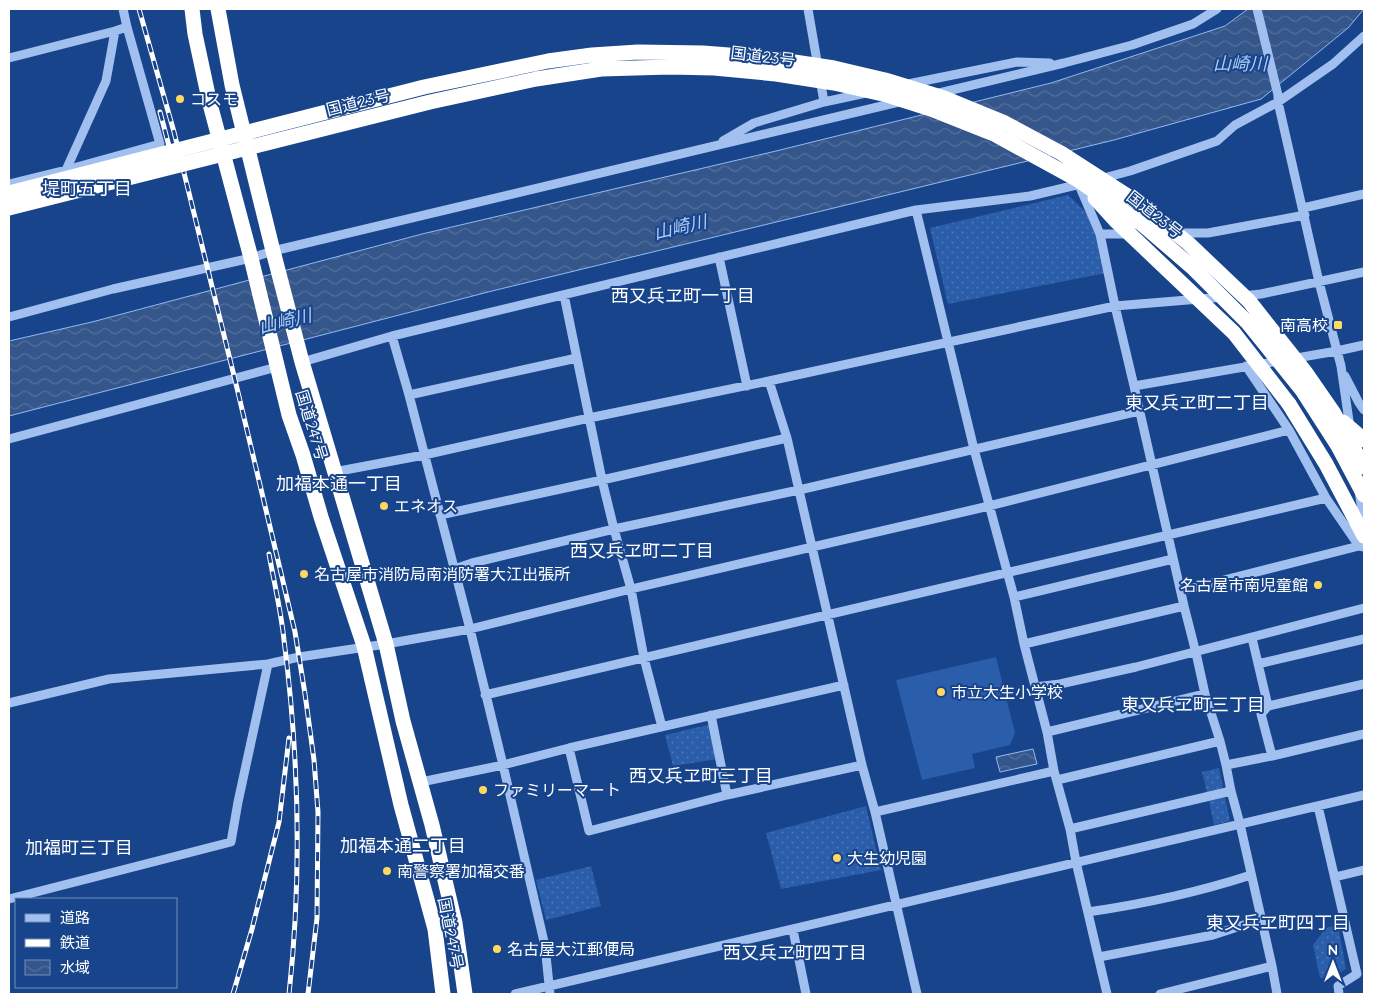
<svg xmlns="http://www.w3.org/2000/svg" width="1373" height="1003" font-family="Quicksand,'Noto Sans JP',sans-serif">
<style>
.grass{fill:url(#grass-dots)}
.garden{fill:#2a5daa}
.water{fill:url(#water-waves);stroke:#93baf1}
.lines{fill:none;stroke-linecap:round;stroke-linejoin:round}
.minor{stroke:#a1c0ef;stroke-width:9}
.highway{stroke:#fff;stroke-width:15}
.rail-casing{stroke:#fff;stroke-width:5}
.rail{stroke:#17448b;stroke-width:3;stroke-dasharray:9;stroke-linecap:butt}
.highway-bridge{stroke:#fff;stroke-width:15}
.poi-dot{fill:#ffd85e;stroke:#17448b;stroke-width:2}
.labels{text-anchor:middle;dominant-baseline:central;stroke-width:4;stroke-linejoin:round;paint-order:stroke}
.street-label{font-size:16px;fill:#fff;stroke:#17448b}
.poi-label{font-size:16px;fill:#fff;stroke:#17448b;text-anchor:start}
.water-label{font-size:18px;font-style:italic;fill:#adcbf6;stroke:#17448b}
.neighbourhood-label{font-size:18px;fill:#fff;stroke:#17448b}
</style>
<defs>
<pattern id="grass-dots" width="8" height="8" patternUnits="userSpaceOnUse" patternTransform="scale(1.25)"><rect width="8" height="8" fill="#2a5daa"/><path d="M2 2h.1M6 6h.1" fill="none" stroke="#4a75b7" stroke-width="1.8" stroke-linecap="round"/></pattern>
<pattern id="water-waves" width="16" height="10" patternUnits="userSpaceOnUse" patternTransform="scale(1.25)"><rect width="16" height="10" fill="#35568b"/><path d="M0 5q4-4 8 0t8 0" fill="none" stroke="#536f9c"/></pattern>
</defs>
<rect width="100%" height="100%" fill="#17448b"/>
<!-- grass -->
<path class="grass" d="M1068,195L1088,214L1098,235L1106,273L948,304L930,228Z
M712,724L718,759L673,766L665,735Z
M1219,768L1223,787L1220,790L1207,793L1202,772Z
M1225,797L1230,821L1214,825L1209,801Z
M866,806L881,870L781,889L766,833Z
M591,866L601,906L546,920L536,880Z
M1338,925L1346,969L1332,978H1320L1313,945L1326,928Z"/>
<!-- garden -->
<path class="garden" d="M996,657L1015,733L1010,745L972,754L975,768L922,780L896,680Z"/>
<!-- water -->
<path class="water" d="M1248,9H1364L1348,28L1261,99L1114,140L492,291L9,416V341L92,322L422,234L776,151L1051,83L1225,26Z
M1033,749L1037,764L1000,772L996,757Z"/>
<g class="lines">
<!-- minor -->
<path class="minor" d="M808,9L824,102
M1257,9L1278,95V102L1319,282L1341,366L1350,428
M9,58L115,31L127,27L123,9
M908,84L1017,62L1050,63
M935,94L1064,63L1132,45L1193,24L1217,9
M723,141L754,123L824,102L866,93
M66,170L106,81L115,31
M1100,179L1130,171L1217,141L1235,125L1278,102L1333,64L1364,36
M9,184L66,170L160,144L127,27
M1079,185L1100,234L1115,306L1134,386L1184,606L1196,653L1205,694L1220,741L1226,765L1231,791L1240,824L1272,966L1277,994
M1303,208L1364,194
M916,210L974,449L1014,597L1024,644L1047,732L1054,771L1070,829L1076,862L1107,994
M1177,233H1208L1305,215
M1100,234H1129
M719,257L747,386
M564,295L602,480L614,529L631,589L644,658L662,727
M1242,296L1261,294L1364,272
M9,317L113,289L251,258L273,251L903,101
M392,336L409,395L470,629L503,765L545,946L550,994
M302,362L392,336L916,210L1030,196L1085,183
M1246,366L1289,430L1326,498L1359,546L1364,547
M1345,376L1359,403L1364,410
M769,381L787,438L862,765L875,812L917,994
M1134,386L1337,351L1364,345
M409,395L577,358
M9,439L277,367
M334,472L424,455L589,418L769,381L1115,306L1224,297
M1359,491L1364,523
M440,515L602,480L787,438
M454,569L472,563L614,529L799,490L1139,411
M1181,591L1359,546
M1014,597L1173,559
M1252,638L1268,706L1261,714L1272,756
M1024,644L1184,606
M1258,664L1364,639
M1035,687L1060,684L1136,667L1364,608
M485,695L1326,498
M9,703L109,679L268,664
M1268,706L1364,684
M711,715L727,795
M1047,732L1205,694
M569,748L589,831L727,795L862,765
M1226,765L1272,756L1364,734
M1057,780L1220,741
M421,782L503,765L569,748L844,685
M1318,806L1357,974L1338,986L1339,994
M875,812L1054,771
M1070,829L1231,791
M1335,877L1364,870
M9,899L231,842L238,802L268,664L299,657L386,644L470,629L631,589L989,506L1289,430
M1088,912C1143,904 1199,892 1251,875
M793,930L806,994
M1099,957L1213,935L1262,919
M515,994L1364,795
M1160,994L1272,966"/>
<!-- highway -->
<path class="highway" d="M192,9L195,34L210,104L251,258L289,415L303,455L321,517L364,646L401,805L435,929L443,994
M218,9L232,85L273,251L302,362L386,644L403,721L432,825L455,923L465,994
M1289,404L1326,464L1364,536"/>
<defs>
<path id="rail" d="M139,9L174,132L236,384L295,632L305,694L314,760L318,812L317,918L308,994
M160,112L174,165
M269,554C274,582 281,611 284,640C299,757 302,876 289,994
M233,994L252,929L279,822L289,738"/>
</defs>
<!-- rail casing -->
<use href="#rail" class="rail-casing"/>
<!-- rail -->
<use href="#rail" class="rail"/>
<!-- highway-bridge -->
<path class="highway-bridge" d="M9,193L424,87L548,61L592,55L638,52L703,53L768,58L834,68L885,80L944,98L1005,123L1061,153L1137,202L1188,243L1249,301L1306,373L1333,412L1364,467
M1095,198L1115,220L1175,277L1234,333L1289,404
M9,208L430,102L536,79L601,69L670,67L714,68L776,74L834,83L887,95L931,109L994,134L1078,180L1142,224L1192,267L1248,323L1302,390L1338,446L1364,495
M1343,422L1364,440"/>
</g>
<!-- markers -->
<g class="poi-dot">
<circle cx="180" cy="99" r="5"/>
<rect x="1333" y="320" width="10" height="10" rx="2.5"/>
<circle cx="384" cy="506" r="5"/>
<circle cx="304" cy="574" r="5"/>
<circle cx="1318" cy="585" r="5"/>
<circle cx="941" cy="692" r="5"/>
<circle cx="483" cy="790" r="5"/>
<circle cx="837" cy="858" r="5"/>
<circle cx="387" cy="871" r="5"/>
<circle cx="497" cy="949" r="5"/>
</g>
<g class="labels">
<!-- street labels -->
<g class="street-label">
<text transform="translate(763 56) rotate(7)">国道23号</text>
<text transform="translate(358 102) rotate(-14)">国道23号</text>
<text transform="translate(1155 214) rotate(38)">国道23号</text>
<text transform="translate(312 425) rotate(73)">国道247号</text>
<text transform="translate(451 933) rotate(79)">国道247号</text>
</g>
<!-- poi labels -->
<g class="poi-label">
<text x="190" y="99">コスモ</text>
<text x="1328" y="325" text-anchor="end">南高校</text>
<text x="394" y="506">エネオス</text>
<text x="314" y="574">名古屋市消防局南消防署大江出張所</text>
<text x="1308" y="585" text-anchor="end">名古屋市南児童館</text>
<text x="951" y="692">市立大生小学校</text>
<text x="493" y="790">ファミリーマート</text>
<text x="847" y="858">大生幼児園</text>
<text x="397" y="871">南警察署加福交番</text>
<text x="507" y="949">名古屋大江郵便局</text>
</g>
<!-- water labels -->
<g class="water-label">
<text x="1240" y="63">山崎川</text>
<text transform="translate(680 227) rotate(-13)">山崎川</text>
<text transform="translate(285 321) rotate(-14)">山崎川</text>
</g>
<!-- neighbourhood labels -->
<g class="neighbourhood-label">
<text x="87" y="188">堤町五丁目</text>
<text x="683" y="295">西又兵ヱ町一丁目</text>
<text x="1197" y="402">東又兵ヱ町二丁目</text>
<text x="339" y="483">加福本通一丁目</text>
<text x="642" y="550">西又兵ヱ町二丁目</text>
<text x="1193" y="704">東又兵ヱ町三丁目</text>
<text x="701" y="775">西又兵ヱ町三丁目</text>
<text x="403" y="845">加福本通二丁目</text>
<text x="79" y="847">加福町三丁目</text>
<text x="1278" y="922">東又兵ヱ町四丁目</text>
<text x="795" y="952">西又兵ヱ町四丁目</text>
</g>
</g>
<!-- border -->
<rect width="1373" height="1003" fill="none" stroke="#ffffff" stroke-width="20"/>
<!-- legend -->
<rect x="15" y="898" width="162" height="90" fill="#17448b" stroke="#748fb9"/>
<rect x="25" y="914" width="25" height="8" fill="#a1c0ef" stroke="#748fb9"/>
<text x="60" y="923" font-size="15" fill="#ffffff">道路</text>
<rect x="25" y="939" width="25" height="8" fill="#ffffff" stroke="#748fb9"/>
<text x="60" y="948" font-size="15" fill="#ffffff">鉄道</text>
<rect x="25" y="960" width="25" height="15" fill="url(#water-waves)" stroke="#748fb9"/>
<text x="60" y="973" font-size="15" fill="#ffffff">水域</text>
<!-- north arrow -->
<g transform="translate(1333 963)" stroke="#17448b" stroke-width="4" paint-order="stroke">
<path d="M0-4L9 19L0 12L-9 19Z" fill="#ffffff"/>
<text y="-8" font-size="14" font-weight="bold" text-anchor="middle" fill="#ffffff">N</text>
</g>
</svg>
